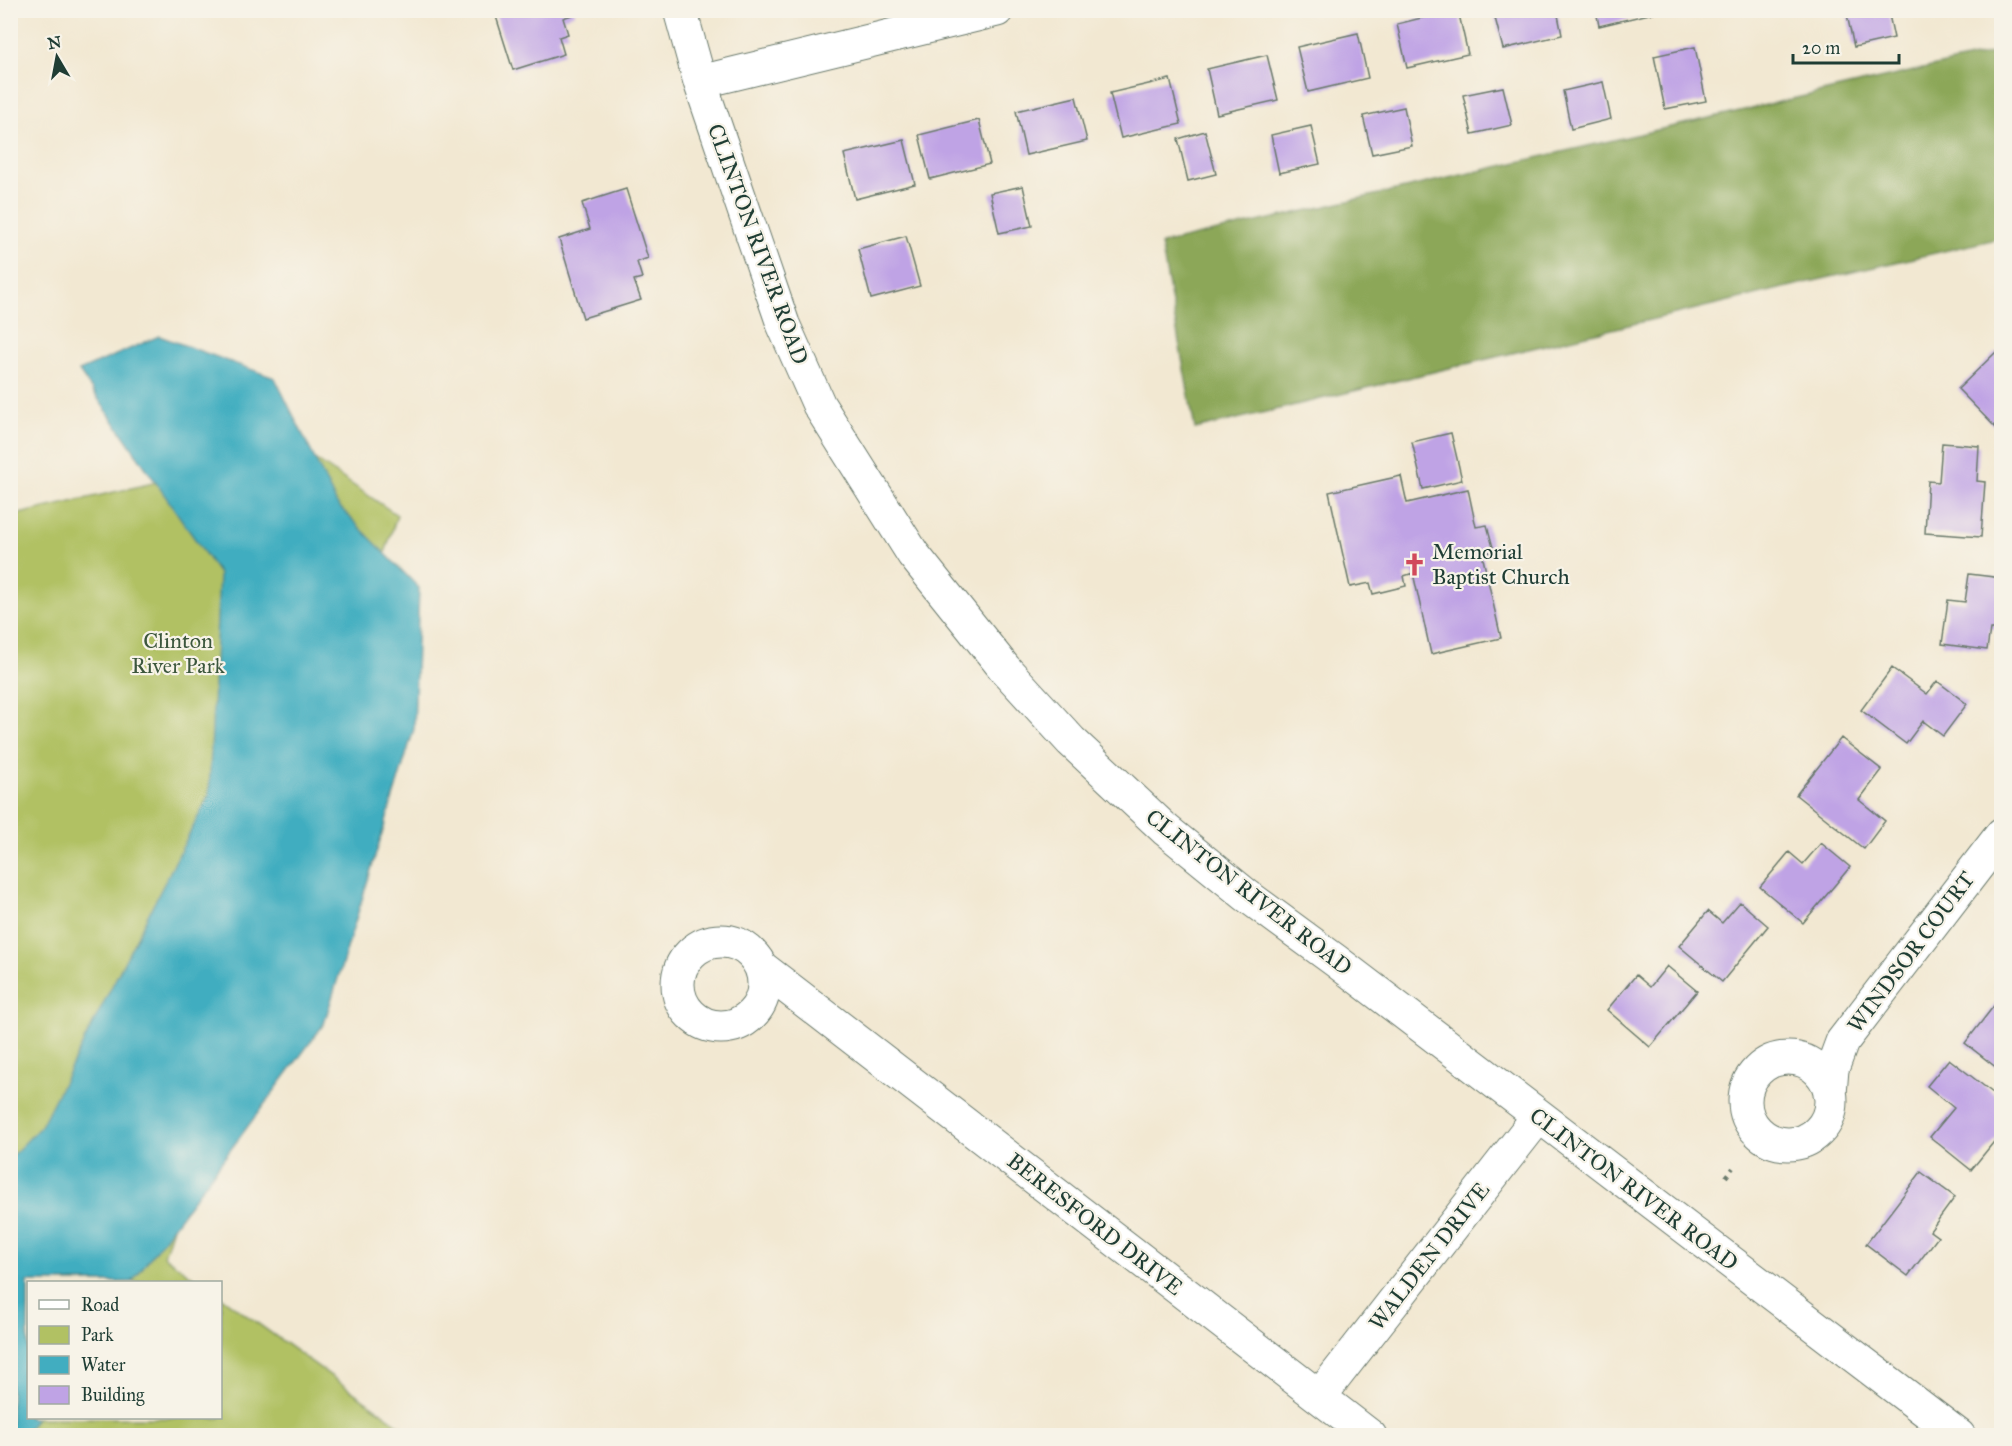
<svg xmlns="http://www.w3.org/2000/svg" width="2012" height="1446" font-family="'IM FELL Great Primer',serif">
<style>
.green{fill:#b1c163;stroke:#687f4c;stroke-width:1.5}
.forest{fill:#8ca759;stroke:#567246;stroke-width:1.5}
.water{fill:#41adc0;stroke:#30757a;stroke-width:1.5}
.building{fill:#bfa3e5}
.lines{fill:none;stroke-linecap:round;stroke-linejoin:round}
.minor-casing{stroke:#69796b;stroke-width:35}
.path{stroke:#69796b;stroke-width:4;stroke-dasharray:4.5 4.5;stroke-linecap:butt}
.minor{stroke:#fff;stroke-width:33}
.labels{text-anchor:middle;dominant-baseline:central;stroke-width:4.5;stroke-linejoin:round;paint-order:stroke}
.street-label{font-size:22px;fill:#1f3d34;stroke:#f7f3e8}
.poi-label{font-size:22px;fill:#1f3d34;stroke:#f7f3e8;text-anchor:start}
.park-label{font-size:22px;fill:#3c573d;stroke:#f7f3e8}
</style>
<rect width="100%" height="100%" fill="#f7f3e8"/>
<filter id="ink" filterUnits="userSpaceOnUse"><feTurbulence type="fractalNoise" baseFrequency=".0167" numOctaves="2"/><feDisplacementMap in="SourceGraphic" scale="12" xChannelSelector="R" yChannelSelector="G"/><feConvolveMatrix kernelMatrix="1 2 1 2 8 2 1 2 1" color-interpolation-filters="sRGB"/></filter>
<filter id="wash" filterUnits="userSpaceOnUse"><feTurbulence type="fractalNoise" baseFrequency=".008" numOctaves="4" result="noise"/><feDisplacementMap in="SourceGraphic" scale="24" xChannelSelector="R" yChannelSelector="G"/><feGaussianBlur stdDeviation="1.35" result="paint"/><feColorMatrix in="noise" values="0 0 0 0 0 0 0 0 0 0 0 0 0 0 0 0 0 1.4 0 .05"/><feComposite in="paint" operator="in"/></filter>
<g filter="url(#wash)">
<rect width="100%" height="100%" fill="#f2e8d2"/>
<!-- green -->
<path class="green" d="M300,449L397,515L164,1256L200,1282H28V1418H220L221,1297L413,1435H11L10,516Z"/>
<!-- forest -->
<path class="forest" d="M2001,51V238L1792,286L1195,429L1161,244Z"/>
<!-- water -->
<path class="water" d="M159,336L275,378L337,504L419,588L414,729L324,1024L132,1282H28V1418H36L24,1435H11V1157L41,1126L209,795L219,574L79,371Z"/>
<g id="blocks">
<!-- building -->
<path class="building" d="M494,10H574L575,14L563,18L568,34L559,37L564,54L513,70Z
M1454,10H1458L1468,54L1407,68L1397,24Z
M1493,10H1557L1562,35L1503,49Z
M1596,10H1662V11L1599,26Z
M1846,10H1888L1894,38L1854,47Z
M1358,33L1368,78L1308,92L1297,47Z
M1695,47L1706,101L1665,109L1654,56Z
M1267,55L1278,100L1217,114L1207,69Z
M1170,79L1181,124L1121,138L1110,93Z
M1603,82L1611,119L1571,129L1563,91Z
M1503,87L1512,125L1472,134L1463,95Z
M1076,97L1087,141L1026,155L1016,111Z
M1404,107L1412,146L1372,154L1363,116Z
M979,120L990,164L930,179L919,135Z
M1311,126L1320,164L1279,173L1271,135Z
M1205,131L1216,174L1188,181L1178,139Z
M904,140L915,184L855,199L844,154Z
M1023,186L1032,226L999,233L990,193Z
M626,189L648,258L637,262L642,278L634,280L641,300L583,318L559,239L590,229L582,203Z
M906,236L920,286L871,299L858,249Z
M1996,352L2002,357V424L1997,429L1958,389Z
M1451,433L1462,480L1423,489L1412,442Z
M1942,443L1979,446L1977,481L1985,482L1981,537L1925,533L1928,481L1939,482Z
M1401,476L1407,503L1468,489L1476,527L1487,525L1494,551L1482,554L1501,638L1431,654L1413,573L1404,576L1406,586L1373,594L1370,583L1350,587L1329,492Z
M1969,574L2002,578V608H2000L1997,629H1990L1987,650L1942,644L1948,600L1965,602Z
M1892,668L1927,694L1937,681L1967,704L1943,736L1923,721L1906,744L1861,710Z
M1841,738L1882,770L1859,800L1885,821L1864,849L1796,795Z
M1821,843L1850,867L1803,923L1760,887L1789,852L1803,864Z
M1740,902L1768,926L1722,982L1679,946L1708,911L1722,923Z
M1667,966L1697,991L1650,1047L1607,1010L1636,975L1650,987Z
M2000,998L2002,999V1072L1965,1043Z
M1949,1059L2002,1100V1132L1971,1170L1930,1137L1954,1108L1927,1086Z
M1921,1172L1955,1197L1930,1231L1938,1237L1908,1276L1866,1244Z"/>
</g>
</g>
<g filter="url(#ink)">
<use href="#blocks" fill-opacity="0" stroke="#69796b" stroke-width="1.5"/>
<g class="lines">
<defs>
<path id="minor" d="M680,10L700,82L783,324L819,405L913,554L1005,669L1071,741L1166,830L1246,895L1336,961L1959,1436
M700,82L997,10
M678 984a43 43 0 1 1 86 0a43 43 0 1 1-86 0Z
M761,967L1370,1436
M1745 1101a43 43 0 1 1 86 0a43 43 0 1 1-86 0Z
M1830,1094L1832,1069L1842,1042L2002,834
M1320,1396L1538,1117"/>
</defs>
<!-- minor casing -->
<use href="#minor" class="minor-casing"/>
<!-- path -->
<path class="path" d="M1726,1177L1733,1168"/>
<!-- minor -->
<use href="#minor" class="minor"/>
</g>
</g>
<!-- icons -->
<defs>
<symbol id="church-bare" viewBox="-9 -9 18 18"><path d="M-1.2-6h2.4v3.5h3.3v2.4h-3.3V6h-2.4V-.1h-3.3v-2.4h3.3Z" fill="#d1495b" stroke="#f7f3e8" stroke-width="2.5" paint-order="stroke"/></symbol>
</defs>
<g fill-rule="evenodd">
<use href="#church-bare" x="1398" y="548" width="33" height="33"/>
</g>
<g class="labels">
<!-- street labels -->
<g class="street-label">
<text transform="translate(758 244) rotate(70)">CLINTON RIVER ROAD</text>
<text transform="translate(1249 892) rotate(38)">CLINTON RIVER ROAD</text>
<text transform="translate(1911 952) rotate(-53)">WINDSOR COURT</text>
<text transform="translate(1634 1189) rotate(37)">CLINTON RIVER ROAD</text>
<text transform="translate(1095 1224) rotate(38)">BERESFORD DRIVE</text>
<text transform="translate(1429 1256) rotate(-52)">WALDEN DRIVE</text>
</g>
<!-- poi labels -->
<g class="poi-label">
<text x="1432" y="551">Memorial<tspan x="1432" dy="25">Baptist Church</tspan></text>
</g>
<!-- park labels -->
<g class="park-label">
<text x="178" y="640">Clinton<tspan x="178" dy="25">River Park</tspan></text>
</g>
</g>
<!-- margin -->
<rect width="2012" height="1446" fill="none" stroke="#f7f3e8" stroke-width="36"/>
<!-- legend -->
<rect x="27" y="1281" width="195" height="138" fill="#f7f3e8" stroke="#a1aaa0" stroke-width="1.5"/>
<rect x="39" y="1300" width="30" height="9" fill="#ffffff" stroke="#a1aaa0" stroke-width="1.5"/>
<text x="81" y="1311" font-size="18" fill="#1f3d34">Road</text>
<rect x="39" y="1326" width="30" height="18" fill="#b1c163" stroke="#a1aaa0" stroke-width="1.5"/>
<text x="81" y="1341" font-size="18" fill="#1f3d34">Park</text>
<rect x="39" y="1356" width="30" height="18" fill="#41adc0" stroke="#a1aaa0" stroke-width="1.5"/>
<text x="81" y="1371" font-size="18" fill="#1f3d34">Water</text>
<rect x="39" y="1386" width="30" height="18" fill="#bfa3e5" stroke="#a1aaa0" stroke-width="1.5"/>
<text x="81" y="1401" font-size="18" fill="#1f3d34">Building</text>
<!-- north arrow -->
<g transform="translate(57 57) rotate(350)" stroke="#f7f3e8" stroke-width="4.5" paint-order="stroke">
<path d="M0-4.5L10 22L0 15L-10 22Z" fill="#1f3d34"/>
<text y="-9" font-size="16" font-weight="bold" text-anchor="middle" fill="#1f3d34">N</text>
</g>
<!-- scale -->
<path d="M1793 54v9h106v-9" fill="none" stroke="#1f3d34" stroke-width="3"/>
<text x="1802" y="54" font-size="18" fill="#1f3d34" stroke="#f7f3e8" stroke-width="4.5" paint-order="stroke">20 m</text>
</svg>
